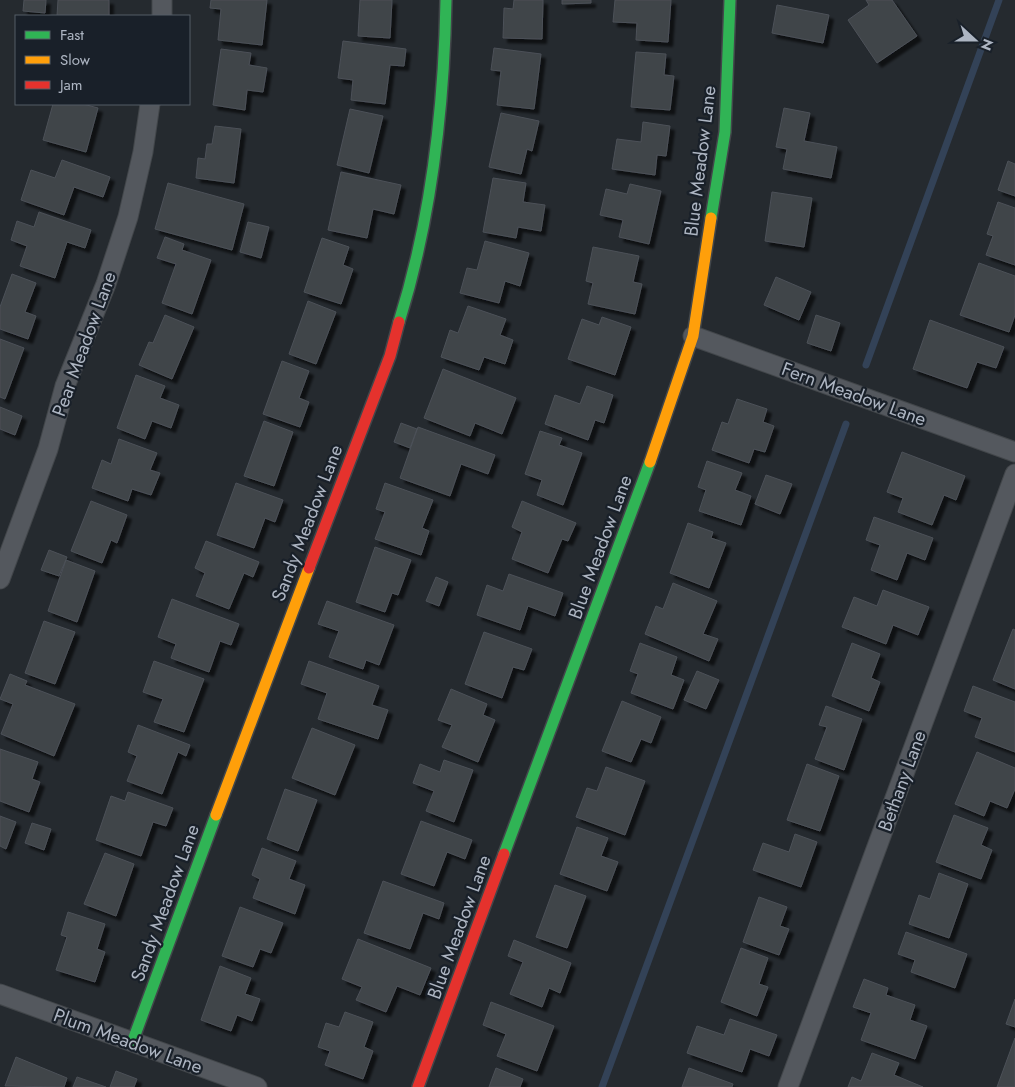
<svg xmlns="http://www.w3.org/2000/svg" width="1015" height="1087" font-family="Jost,sans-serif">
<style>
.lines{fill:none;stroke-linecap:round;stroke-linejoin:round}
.stream{stroke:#334257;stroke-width:7}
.building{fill:#404449;stroke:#4c5158;filter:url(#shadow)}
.street-casing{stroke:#42464a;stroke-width:21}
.fast-casing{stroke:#42464a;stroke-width:14}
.slow-casing{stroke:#42464a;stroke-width:14}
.jam-casing{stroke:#42464a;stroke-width:14}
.street{stroke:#54585e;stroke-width:19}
.fast{stroke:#30b455;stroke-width:11}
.slow{stroke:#ff9f0a;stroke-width:11}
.jam{stroke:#e5322d;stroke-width:11}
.labels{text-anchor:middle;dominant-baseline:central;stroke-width:4.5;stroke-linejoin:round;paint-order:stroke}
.street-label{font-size:19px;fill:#adb5c2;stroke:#192029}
</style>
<defs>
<filter id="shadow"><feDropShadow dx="4.5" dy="4.5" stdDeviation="1" flood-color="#0009"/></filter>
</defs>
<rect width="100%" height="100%" fill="#252a2f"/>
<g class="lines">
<!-- stream -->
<path class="stream" d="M866,365L999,0
M602,1087L846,424"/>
</g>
<!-- building -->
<path class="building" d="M24,0H46L45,13L23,11Z
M58,0H109V16H57Z
M211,0H267L262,45L218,40L221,9L210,8Z
M360,0H392L390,38L358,36Z
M514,0H543L542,39L503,38L504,8L513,9Z
M562,0H591V3L562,4Z
M615,0H671L668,42L636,40L637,23L613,22Z
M866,0H892L917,36L877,63L848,20L869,5Z
M777,5L829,15L823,43L772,33Z
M343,41L406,49L404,66L390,65L385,104L351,100L353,80L338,78Z
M494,48L541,54L534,109L497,105L501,71L491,70Z
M221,49L251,53L249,65L267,68L263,92L247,90L245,110L213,105Z
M636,52L666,54L664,75L674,76L670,110L631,107Z
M53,104H83L98,108L86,152L43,140Z
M784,108L810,113L804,141L837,147L831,178L783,169L787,149L776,147Z
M350,109L383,116L369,173L337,165Z
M501,113L539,121L532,151L527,149L521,174L489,167Z
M643,122L670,126L666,156L657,155L655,175L612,169L617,139L641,142Z
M215,126L241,129L234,183L196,178L198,158L205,159L207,144H212Z
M62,160L110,177L103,197L74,187L64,215L21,200L31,170L55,178Z
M1008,161L1015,164V196L998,190Z
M341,172L401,185L394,214L373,209L367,238L328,230Z
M493,178L526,183L523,202L545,205L541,231L518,227L516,238L483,232Z
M168,183L244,204L232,250L155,229Z
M630,184L661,191L649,244L619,237L623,220L600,215L606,189L627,194Z
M772,192L812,198L804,247L765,241Z
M998,202L1015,208V265L986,255L993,236L987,234Z
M39,212L91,230L85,248L67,242L55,278L20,266L27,246L11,240L17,221L34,227Z
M248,222L269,227L261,258L240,252Z
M165,237L184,244L182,250L211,260L192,314L162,303L176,264L157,258Z
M322,238L349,247L343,265L353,269L341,304L304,292Z
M485,241L529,253L520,286L505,281L499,303L460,293L467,268L477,270Z
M593,247L639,256L633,282L642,284L635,314L588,304L593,283L586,281Z
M979,263L1015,276V315L1009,332L960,315Z
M12,274L36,283L25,312L36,316L28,339L0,329V307Z
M776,277L811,292L799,320L764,305Z
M308,301L336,312L316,364L289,354Z
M468,306L506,319L500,335L513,340L505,364L484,357L479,370L441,357L450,330L458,333Z
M165,315L194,327L172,379L139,365L149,342L153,343Z
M816,315L840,323L831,351L807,343Z
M602,317L631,327L615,375L568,359L582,319L599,325Z
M930,320L1004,347L996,368L977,362L967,388L913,369Z
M0,339L24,348L5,399L0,397Z
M282,361L309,371L299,398L309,402L300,427L263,414Z
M443,369L516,398L502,434L475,423L470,436L424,418Z
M136,375L165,386L160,398L179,405L171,428L152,421L145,439L117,428Z
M587,386L613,395L604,423L595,420L588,440L545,424L555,395L580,404Z
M737,399L767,409L763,422L774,426L765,452L754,449L749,463L712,450L722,422L728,424Z
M0,407L22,416L15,435L0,429Z
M264,421L293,432L274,486L244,476Z
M401,423L417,429L410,448L394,442Z
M418,427L495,455L488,474L461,464L450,496L400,478Z
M540,431L562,438L559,445L582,453L563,505L537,495L542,480L525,474Z
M119,439L157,453L150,470L160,473L151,495L132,489L128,501L92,488L102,460L111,464Z
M902,452L965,476L956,500L944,495L932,525L898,512L903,498L887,492Z
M707,461L742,473L735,490L751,496L741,525L699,511L706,490L698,487Z
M766,475L792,484L780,514L755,504Z
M236,483L283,500L275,522L265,518L254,548L217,535Z
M385,483L433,500L422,528L429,531L421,555L375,539L385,512L376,509Z
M91,501L127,515L117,543L111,540L102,563L71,551Z
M522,501L576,523L568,541L562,539L548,573L512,559L522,532L512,527Z
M874,517L933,538L925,560L907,553L897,580L871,570L880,545L866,540Z
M688,523L713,532L711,538L726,543L709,588L670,573Z
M206,541L259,562L253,577L244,573L229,609L196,596L205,573L195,568Z
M375,547L411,560L398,595L392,593L385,612L356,602Z
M49,550L67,557L59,576L41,570Z
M66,560L95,571L77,622L48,611Z
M509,574L563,593L555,616L528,606L520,630L477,615L487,585L503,591Z
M436,577L448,582L439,606L426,601Z
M673,583L717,601L703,634L718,639L709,661L645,634L656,606L663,609Z
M883,590L929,607L918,635L893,625L886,644L842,627L854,597L877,606Z
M172,599L239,624L231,645L220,641L209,672L171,658L176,644L158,637Z
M327,601L394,625L379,665L366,660L363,669L329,657L339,631L318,624Z
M44,621L75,632L55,684L25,673Z
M1013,629L1015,630V689L993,680Z
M484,632L532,649L524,670L513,667L502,698L465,684Z
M640,643L677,657L671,675L684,680L673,709L631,693L638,674L630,671Z
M852,643L880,654L871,678L880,682L869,711L832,696Z
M154,661L204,679L184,732L154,722L163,699L143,692Z
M309,661L379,686L372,705L388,710L378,739L318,719L327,693L301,684Z
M697,671L719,680L706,709L684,700Z
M10,674L27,681L25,685L75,704L54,756L1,734L13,704L0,699Z
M973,686L1015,702V752L975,737L982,718L964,711Z
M451,689L487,704L483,715L495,720L478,762L442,747L452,725L438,720Z
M622,701L661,717L651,743L641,739L631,762L602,751Z
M826,706L862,719L844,770L815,759L827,727L819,725Z
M138,725L190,745L186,756L178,752L162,794L127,781L137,756L128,752Z
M312,728L355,745L335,795L292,778Z
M0,749L38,762L32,779L40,782L29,812L0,801Z
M977,752L1015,768V789L1007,808L990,801L984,816L955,804Z
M444,760L473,770L454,822L426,811L434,791L413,783L420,764L440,772Z
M807,764L839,776L820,831L787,820Z
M606,767L645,781L625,835L576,817L587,788L597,791Z
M285,789L317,800L298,851L267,839Z
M128,792L173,808L166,826L153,822L141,856L96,840L111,796L125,801Z
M954,815L988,828L981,845L992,850L981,879L936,862Z
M0,816L16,822L6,849L0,846Z
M421,821L472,840L465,859L447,852L434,886L401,874Z
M32,823L51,829L44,850L25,843Z
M577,827L608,838L601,856L618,862L607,891L560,874Z
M795,834L817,842L801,887L753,870L763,843L789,852Z
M262,848L296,861L289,879L305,885L295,914L253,898L260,879L252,875Z
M105,853L134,864L116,916L84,904Z
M939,873L968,884L949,938L909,924L919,895L930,899Z
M383,881L444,903L439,919L423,913L410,949L364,933Z
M555,885L586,896L567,948L536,937Z
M759,897L787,907L780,926L789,929L779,955L743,942Z
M240,907L283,923L271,953L260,949L253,967L222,956Z
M68,912L105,924L97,949L105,952L95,982L56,970L67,937L61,935Z
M906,932L967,954L955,988L911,972L915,960L898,954Z
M358,939L431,968L420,995L397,986L386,1012L356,1000L362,987L342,979Z
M514,940L571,963L560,993L549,988L542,1007L510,994L523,962L508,956Z
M741,948L768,958L759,984L768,987L757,1016L721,1002Z
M220,966L251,978L245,994L260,999L252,1021L237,1015L231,1031L201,1020Z
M864,979L888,988L886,995L915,1005L910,1020L927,1026L915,1059L861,1040L871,1013L853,1007Z
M1015,999V1027L1006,1024Z
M491,1002L554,1026L537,1071L497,1056L506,1034L483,1025Z
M345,1012L373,1022L364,1047L373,1051L363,1079L325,1065L330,1051L318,1047L326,1023L339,1027Z
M730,1019L777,1035L769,1056L750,1049L742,1072L687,1053L697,1026L724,1035Z
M1015,1038V1087H997Z
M872,1053L899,1063L894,1075L923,1087H848L852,1077L861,1081Z
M16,1057L67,1078L64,1087L5,1086Z
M496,1068L523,1079L520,1087H489Z
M689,1068L733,1084L732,1087H682Z
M116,1071L137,1079L134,1087H110Z
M77,1077L106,1087H73Z"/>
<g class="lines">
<defs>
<path id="street" d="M162,16V0
M693,336L1015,452
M0,579L48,449L65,386L106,284L128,217L143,152L150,104
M0,994L257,1087
M788,1087L1015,474"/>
<path id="fast" d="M711,218L725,132L730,0
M399,322C432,217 444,109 446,0
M504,854L650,462
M132,1043L216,815"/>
<path id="slow" d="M650,462L693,336L711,218
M216,815L309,568"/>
<path id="jam" d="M309,568L390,356L399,322
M418,1087L504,854"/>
</defs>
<!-- street casing -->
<use href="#street" class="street-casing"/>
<!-- fast casing -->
<use href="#fast" class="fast-casing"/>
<!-- slow casing -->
<use href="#slow" class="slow-casing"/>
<!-- jam casing -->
<use href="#jam" class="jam-casing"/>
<!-- street -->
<use href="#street" class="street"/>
<!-- fast -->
<use href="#fast" class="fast"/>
<!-- slow -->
<use href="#slow" class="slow"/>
<!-- jam -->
<use href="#jam" class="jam"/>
</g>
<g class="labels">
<!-- street labels -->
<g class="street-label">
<text transform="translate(700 161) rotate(-83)">Blue Meadow Lane</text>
<text transform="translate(84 344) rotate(-70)">Pear Meadow Lane</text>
<text transform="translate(854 394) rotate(20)">Fern Meadow Lane</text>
<text transform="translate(307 523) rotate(-69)">Sandy Meadow Lane</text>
<text transform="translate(600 547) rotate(-70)">Blue Meadow Lane</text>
<text transform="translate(902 781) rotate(-70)">Bethany Lane</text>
<text transform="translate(165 903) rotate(-70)">Sandy Meadow Lane</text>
<text transform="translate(459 927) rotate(-70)">Blue Meadow Lane</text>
<text transform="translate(128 1041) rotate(20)">Plum Meadow Lane</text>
</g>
</g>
<!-- legend -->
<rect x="15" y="15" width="175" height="90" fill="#192029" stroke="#545c66"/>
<rect x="25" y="31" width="25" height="8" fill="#30b455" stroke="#545c66"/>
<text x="60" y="40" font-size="15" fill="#adb5c2">Fast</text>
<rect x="25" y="56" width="25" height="8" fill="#ff9f0a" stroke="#545c66"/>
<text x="60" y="65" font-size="15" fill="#adb5c2">Slow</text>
<rect x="25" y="81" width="25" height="8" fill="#e5322d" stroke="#545c66"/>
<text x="60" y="90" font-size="15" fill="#adb5c2">Jam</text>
<!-- north arrow -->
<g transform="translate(975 40) rotate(111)" stroke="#192029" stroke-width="4" paint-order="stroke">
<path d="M0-4L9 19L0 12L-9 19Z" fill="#adb5c2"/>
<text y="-8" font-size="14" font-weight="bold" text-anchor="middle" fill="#adb5c2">N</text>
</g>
</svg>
